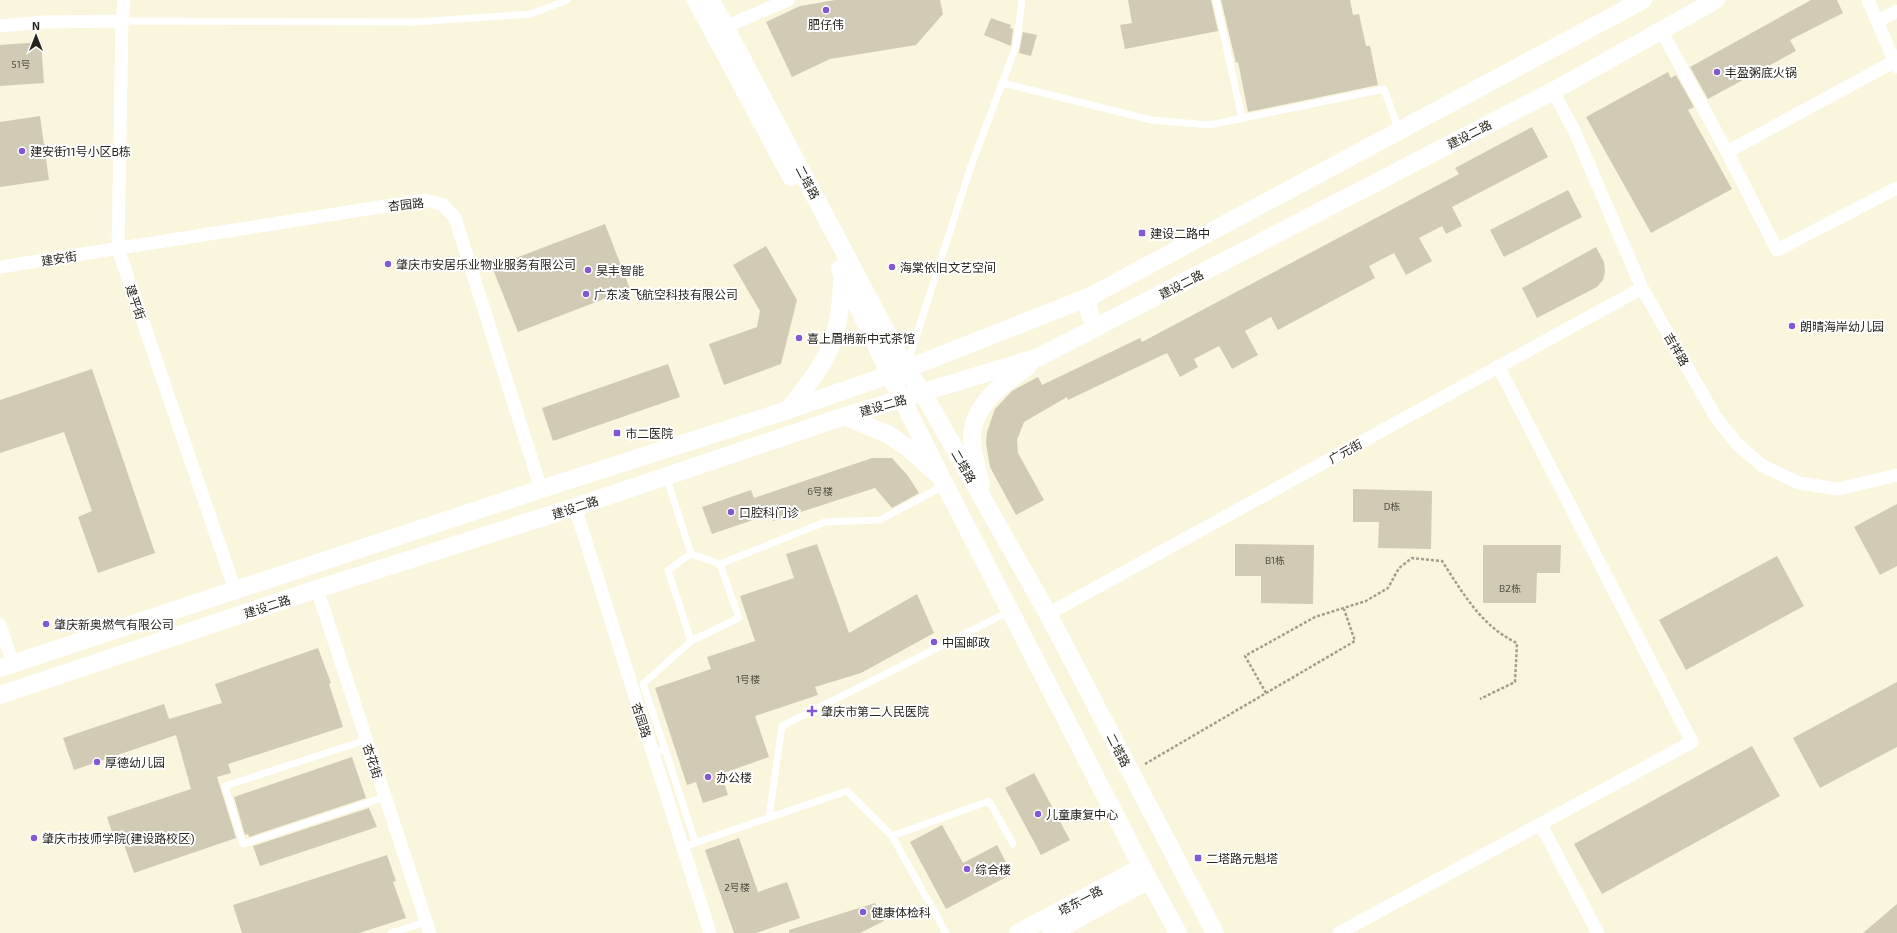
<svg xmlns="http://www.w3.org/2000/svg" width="1897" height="933" font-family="'Exo 2','Noto Sans SC',sans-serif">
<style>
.building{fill:#d1cbb5}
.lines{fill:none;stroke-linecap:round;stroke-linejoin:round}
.path{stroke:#a39f8e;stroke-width:2.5;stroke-dasharray:3 2;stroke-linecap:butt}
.lane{stroke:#fff;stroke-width:7}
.street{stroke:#fff;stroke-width:13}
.secondary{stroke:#fff;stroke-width:18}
.poi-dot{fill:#8259d2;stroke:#fff;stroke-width:1.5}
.labels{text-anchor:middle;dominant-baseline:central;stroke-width:4;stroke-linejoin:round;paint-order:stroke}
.number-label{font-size:10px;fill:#524e42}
.poi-label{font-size:12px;fill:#27241c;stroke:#fff;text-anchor:start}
.street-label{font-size:12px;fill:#27241c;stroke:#fff}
</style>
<rect width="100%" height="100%" fill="#faf5dd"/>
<!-- building -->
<path class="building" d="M835,0H940L943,14L916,45L830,59L792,77L766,22L800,6Z
M1128,0H1211L1218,31L1125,49L1120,25L1132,23Z
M1221,0H1350L1353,15L1359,14L1366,46H1370L1378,85L1248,112L1238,62L1236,63Z
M1811,0H1837L1843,13L1790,40L1796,51L1708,99L1690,67Z
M991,18L1011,25L1010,28L1013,29L1011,46L984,35Z
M1023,32L1037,35L1031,56L1019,53Z
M41,42L44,83L0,86V45Z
M1668,72L1671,78L1676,75L1694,107L1688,110L1732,189L1651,233L1586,117Z
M40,116L49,180L0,187V122Z
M1532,127L1548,157L1452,207L1462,226L1446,234L1442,226L1419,238L1432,261L1406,275L1394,253L1369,266L1375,278L1278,330L1271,317L1245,331L1258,355L1232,369L1219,346L1194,359L1198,367L1180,377L1167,353L1068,400L1067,397L1024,422L1017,440L1018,453L1044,500L1016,515L990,467L986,443L987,432L995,409L1012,391L1038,377L1042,385L1140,338L1142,342L1459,174L1455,168Z
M1568,190L1582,217L1504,257L1490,230Z
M605,224L630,289L518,332L492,267Z
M766,246L797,300L781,364L724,385L709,344L757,327L760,311L733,265Z
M1596,247L1604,262L1605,272L1603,280L1597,287L1537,318L1522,288Z
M668,364L680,397L553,441L542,408Z
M92,369L155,553L98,573L78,517L92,511L64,432L0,453V400Z
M872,458H892L908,476L919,493L892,508L875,488L773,521L771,514L712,534L702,507L751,490L754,498Z
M1353,489L1432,491L1431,549L1378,548L1379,522H1353Z
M1897,504V566L1880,575L1854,527Z
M817,544L849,633L917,594L934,633L861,673L815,687L818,695L755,716L769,757L721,774L728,795L703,803L696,782L687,785L655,688L711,669L707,657L755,641L740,596L794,578L786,554Z
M1235,544L1314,545L1313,604L1261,603V576H1235Z
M1483,545H1561L1560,573H1537L1536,603H1483Z
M1777,556L1804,606L1686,670L1659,620Z
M318,648L331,683L329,684L343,727L228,764L231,773L217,777L236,838L134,873L122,839L115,841L107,817L191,789L176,735L74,770L63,738L164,704L169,719L222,703L215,684Z
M1897,682V747L1820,788L1793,738Z
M1752,746L1780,796L1602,894L1574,844Z
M352,757L366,798L249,837L248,834L245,835L234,797Z
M1034,773L1070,840L1041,855L1005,788Z
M369,808L377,827L260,866L253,846Z
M942,825L963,863L997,845L1012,874L946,909L910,842Z
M739,838L758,892L787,882L800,918L756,933H734L705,850Z
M387,855L396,881L393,882L406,918L359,933H242L233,905Z
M875,903L884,921L860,933H789V930Z
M1897,904V933H1863Z"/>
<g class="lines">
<!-- path -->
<path class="path" d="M1266,693L1245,656L1315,617L1366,601L1388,588L1399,568L1412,558L1442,561C1463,593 1481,626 1517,643L1515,682L1480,699
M1145,764L1355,641L1344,609"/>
<!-- lane -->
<path class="lane" d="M1216,0L1242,118
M122,21L415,22L531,14L567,0
M1002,83L1151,120L1210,125L1384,89L1399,130
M907,365L970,169L1016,46L1022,0
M666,476L691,554
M720,564L825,522L880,520L945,485
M366,740L225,786L243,844L385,797
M665,749L695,842
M653,753L665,749L643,684L691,641L739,618L720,564L691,554L668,570L691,641
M769,817L782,726L1010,611
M892,836L989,801L1013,844
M683,847L847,791L892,836L946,933
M391,933L426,922"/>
<!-- street -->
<path class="street" d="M124,0L122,21L118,249L235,590
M1868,0L1897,67
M1877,21L1897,11
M0,26L43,22L122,21
M718,30L788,0
M1661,30L1727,152L1777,250L1897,188
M1553,91L1575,132L1642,288L1715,416L1737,444L1763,466L1799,483L1838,489L1897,475
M1727,152L1897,60
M0,267L424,200L442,204L455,218L541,489
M575,507L710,933
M317,589L430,933
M1048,614L1642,288
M0,625L13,664
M1541,825L1598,933
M1339,933L1692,742L1498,366"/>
<!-- secondary -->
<path class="secondary" d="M696,0L791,177
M711,0L906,369L923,393L1048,614L1215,933
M840,269L890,375L941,477L1142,867L1178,933
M1089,297C1087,310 1089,318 1099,326
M788,410C803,390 823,368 832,343C840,321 841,297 843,275
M845,416L889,435L907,447L936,473
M981,484C978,472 971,447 972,435C975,402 1003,384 1028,366
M0,668L541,489L788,410L906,369L1089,297L1643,0
M0,695L317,589L575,507L845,416L1039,357L1553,91L1716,0
M1018,933L1142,867
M1051,933L1149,880"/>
</g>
<!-- markers -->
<g class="poi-dot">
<circle cx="826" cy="10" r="4"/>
<circle cx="1717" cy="72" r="4"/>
<circle cx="22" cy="151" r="4"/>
<rect x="1138" y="229" width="8" height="8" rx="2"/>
<circle cx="388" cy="264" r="4"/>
<circle cx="892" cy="267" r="4"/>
<circle cx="588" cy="270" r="4"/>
<circle cx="586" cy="294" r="4"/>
<circle cx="1792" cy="326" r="4"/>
<circle cx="799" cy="338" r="4"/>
<rect x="613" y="429" width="8" height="8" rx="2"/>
<circle cx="731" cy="512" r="4"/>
<circle cx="46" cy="624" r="4"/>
<circle cx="934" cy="642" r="4"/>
<path d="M810 705h4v4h4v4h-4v4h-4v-4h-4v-4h4z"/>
<circle cx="97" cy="762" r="4"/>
<circle cx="708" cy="777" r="4"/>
<circle cx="1038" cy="814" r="4"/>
<circle cx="34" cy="838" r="4"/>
<rect x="1194" y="854" width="8" height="8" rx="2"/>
<circle cx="967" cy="869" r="4"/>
<circle cx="863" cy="912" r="4"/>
</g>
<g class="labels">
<!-- number labels -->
<g class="number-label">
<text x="21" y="64">51号</text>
<text x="820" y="491">6号楼</text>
<text x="1392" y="506">D栋</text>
<text x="1275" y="560">B1栋</text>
<text x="1510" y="588">B2栋</text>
<text x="748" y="679">1号楼</text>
<text x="737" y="887">2号楼</text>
</g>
<!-- poi labels -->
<g class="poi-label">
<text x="826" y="24" text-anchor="middle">肥仔伟</text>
<text x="1725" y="72">丰盈粥底火锅</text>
<text x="30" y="151">建安街11号小区B栋</text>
<text x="1150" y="233">建设二路中</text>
<text x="396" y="264">肇庆市安居乐业物业服务有限公司</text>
<text x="900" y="267">海棠依旧文艺空间</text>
<text x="596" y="270">昊丰智能</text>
<text x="594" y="294">广东凌飞航空科技有限公司</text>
<text x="1800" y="326">朗晴海岸幼儿园</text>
<text x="807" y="338">喜上眉梢新中式茶馆</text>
<text x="625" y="433">市二医院</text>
<text x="739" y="512">口腔科门诊</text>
<text x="54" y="624">肇庆新奥燃气有限公司</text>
<text x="942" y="642">中国邮政</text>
<text x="821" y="711">肇庆市第二人民医院</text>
<text x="105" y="762">厚德幼儿园</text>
<text x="716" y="777">办公楼</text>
<text x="1046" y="814">儿童康复中心</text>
<text x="42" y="838">肇庆市技师学院(建设路校区)</text>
<text x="1206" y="858">二塔路元魁塔</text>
<text x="975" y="869">综合楼</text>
<text x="871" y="912">健康体检科</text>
</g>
<!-- street labels -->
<g class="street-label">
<text transform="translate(1469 134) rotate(-27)">建设二路</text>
<text transform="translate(808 182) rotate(62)">二塔路</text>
<text transform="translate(406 204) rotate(-6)">杏园路</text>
<text transform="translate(59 258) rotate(-9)">建安街</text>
<text transform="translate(1181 284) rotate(-27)">建设二路</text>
<text transform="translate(136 302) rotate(71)">建平街</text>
<text transform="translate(1677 349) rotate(60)">吉祥路</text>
<text transform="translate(883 405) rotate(-16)">建设二路</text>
<text transform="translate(1345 451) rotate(-29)">广元街</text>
<text transform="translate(964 466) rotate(60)">二塔路</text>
<text transform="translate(575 507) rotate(-18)">建设二路</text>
<text transform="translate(267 606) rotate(-18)">建设二路</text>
<text transform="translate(642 720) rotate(72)">杏园路</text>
<text transform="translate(1119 750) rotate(63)">二塔路</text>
<text transform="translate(373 761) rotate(72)">杏花街</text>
<text transform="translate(1080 900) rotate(-28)">塔东一路</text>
</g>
</g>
<!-- north arrow -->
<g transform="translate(36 36)" stroke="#ffffff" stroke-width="3" paint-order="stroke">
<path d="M0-3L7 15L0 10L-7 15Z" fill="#27241c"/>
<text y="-6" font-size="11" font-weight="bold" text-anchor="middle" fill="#27241c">N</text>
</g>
</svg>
